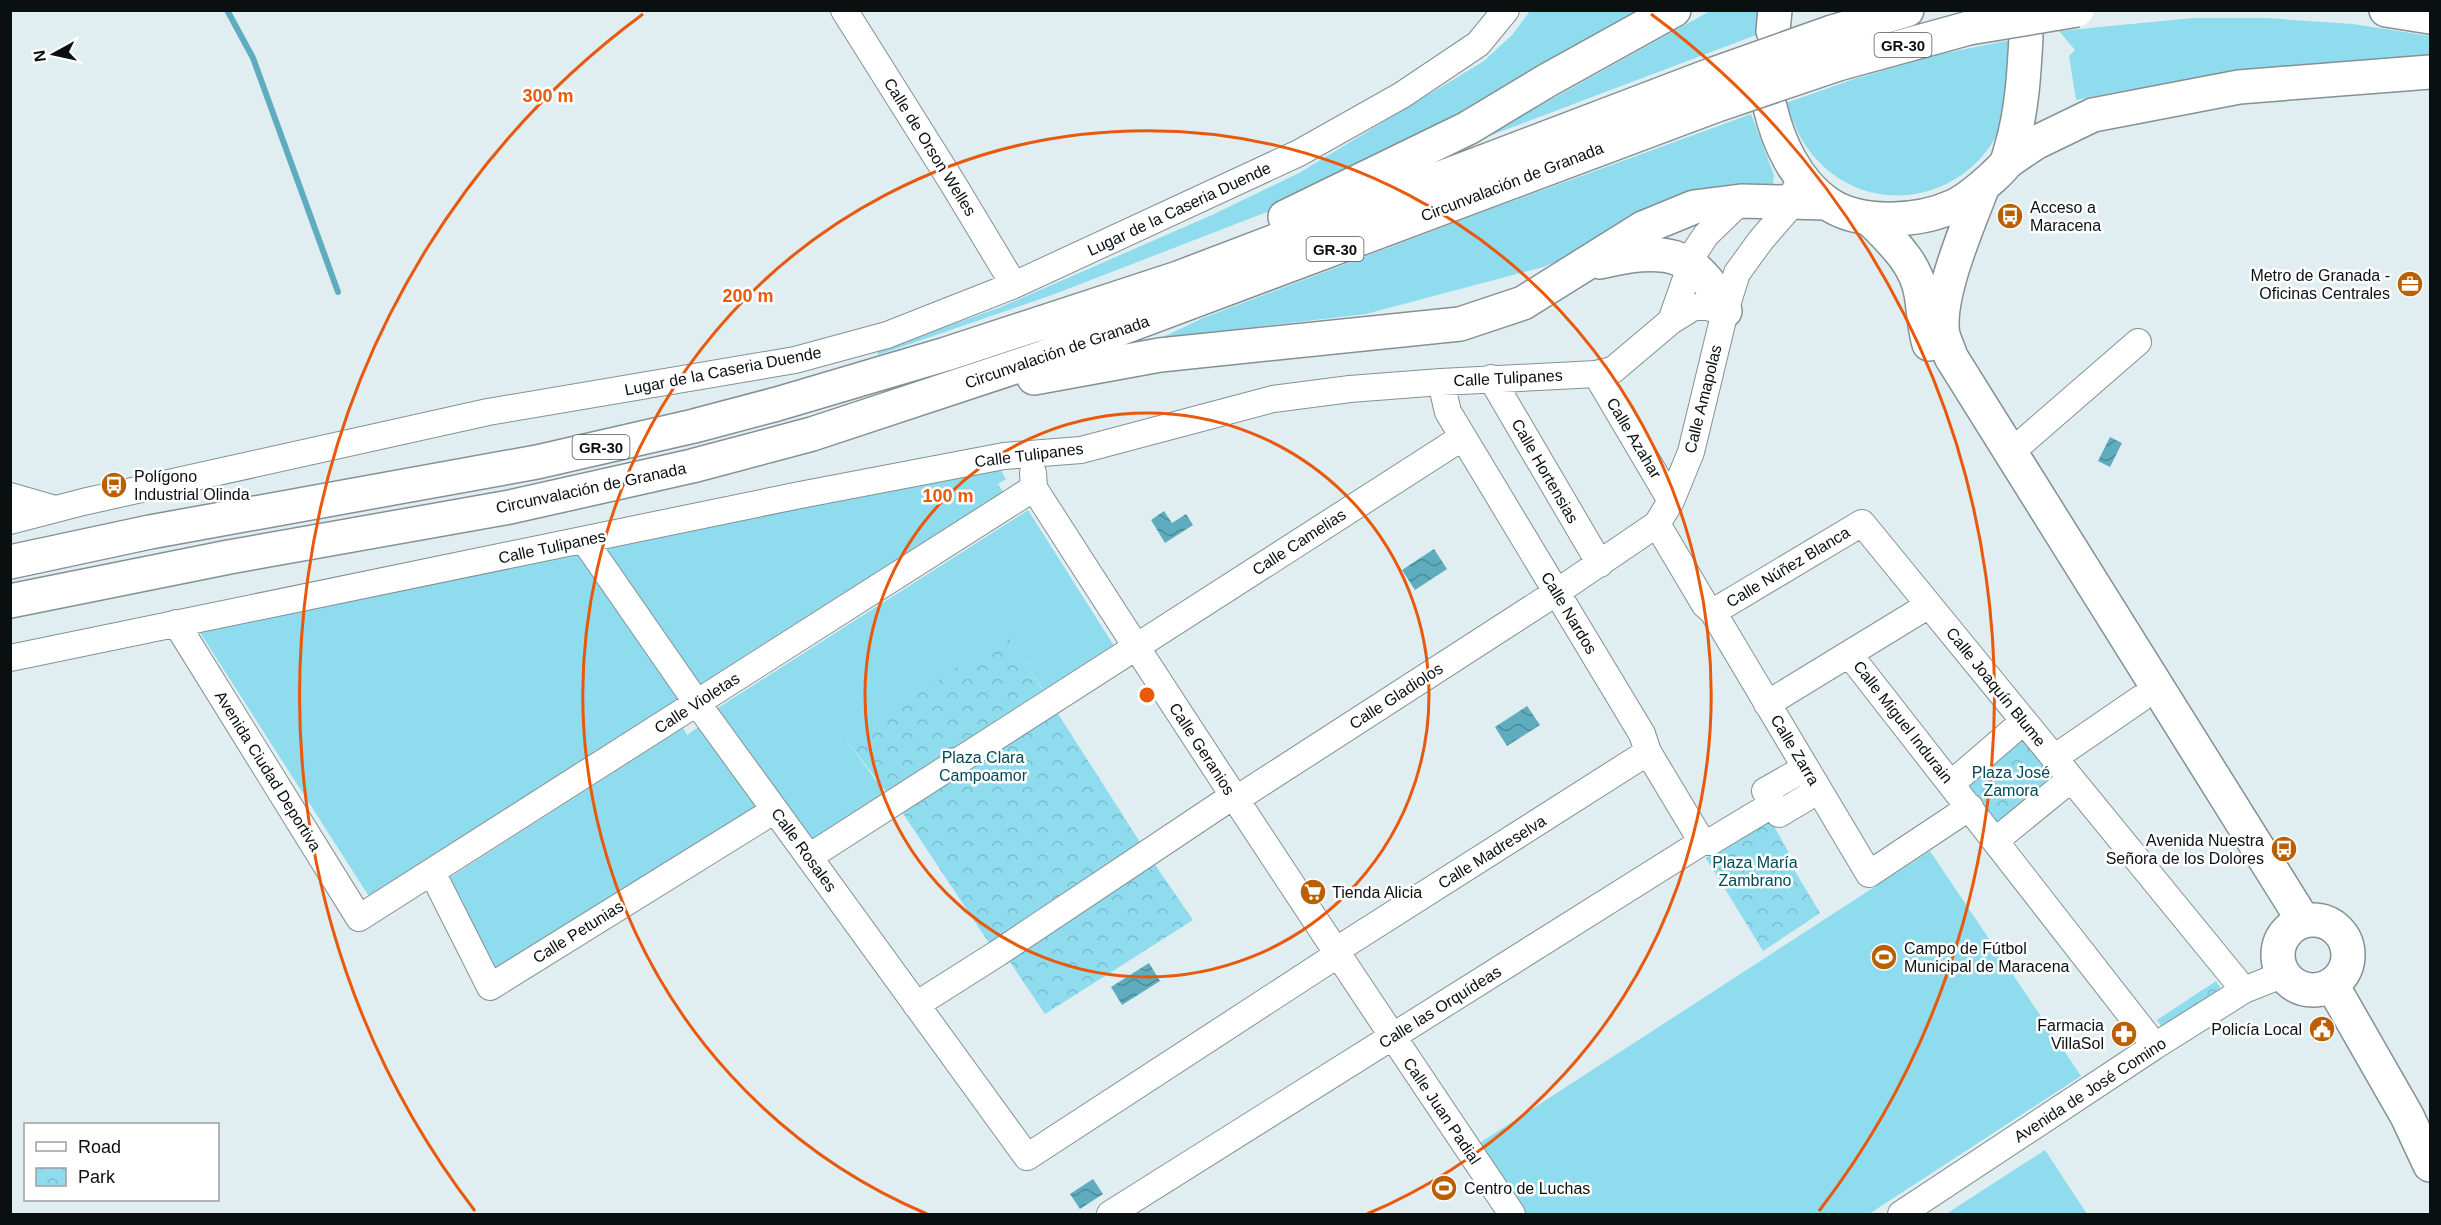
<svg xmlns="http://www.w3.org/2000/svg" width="2441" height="1225" font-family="Arial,sans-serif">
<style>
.green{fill:#8edcee}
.park{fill:url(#park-crowns)}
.water{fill:url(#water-waves)}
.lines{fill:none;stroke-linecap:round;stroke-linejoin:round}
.stream{stroke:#5eacbe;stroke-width:6}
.minor-casing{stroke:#839194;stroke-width:28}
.major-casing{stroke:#839194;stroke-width:36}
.highway-casing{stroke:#839194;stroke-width:36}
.minor{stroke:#fff;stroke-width:26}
.major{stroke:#fff;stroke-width:33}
.highway{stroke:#fff;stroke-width:33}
.highway-bridge-casing{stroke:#839194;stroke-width:36;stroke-linecap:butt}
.highway-bridge{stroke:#fff;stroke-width:33}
.ring{fill:none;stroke:#e8590c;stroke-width:3}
.labels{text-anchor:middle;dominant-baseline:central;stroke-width:5;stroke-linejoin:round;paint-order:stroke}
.shield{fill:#fff;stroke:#545758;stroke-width:1.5}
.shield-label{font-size:15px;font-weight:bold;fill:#0a0f10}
.street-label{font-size:16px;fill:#0a0f10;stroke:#fff}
.poi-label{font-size:16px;fill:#0a0f10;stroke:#fff;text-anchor:start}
.park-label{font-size:16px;fill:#004956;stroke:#fff}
.centre{fill:#e8590c;stroke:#fff;stroke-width:3}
.ring-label{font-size:18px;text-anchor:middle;font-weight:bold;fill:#e8590c;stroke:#fff;stroke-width:5;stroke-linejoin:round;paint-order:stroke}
</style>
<defs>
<pattern id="park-crowns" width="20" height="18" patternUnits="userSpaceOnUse" patternTransform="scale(1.5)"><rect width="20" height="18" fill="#8edcee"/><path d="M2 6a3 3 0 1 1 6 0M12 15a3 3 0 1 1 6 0" fill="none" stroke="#79bccb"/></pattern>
<pattern id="water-waves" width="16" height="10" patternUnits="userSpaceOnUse" patternTransform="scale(1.5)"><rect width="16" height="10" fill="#5eacbe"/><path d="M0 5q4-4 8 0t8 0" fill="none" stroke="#4c8a99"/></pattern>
</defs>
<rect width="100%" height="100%" fill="#e0eef2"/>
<!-- green -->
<path class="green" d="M1530,11H1639L1455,120L1280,207L1052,295L878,355L877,351L1001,307L1212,215L1299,173L1484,61L1512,35Z
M1710,11H1758L1756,35L1436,156L1445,146L1534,109Z
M2193,18H2266L2353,24L2430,36V58L2359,61L2121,91L2076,100L2069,56L2075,50L2059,31Z
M2011,40C2009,73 2012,108 1995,138C1959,202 1871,216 1819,162C1802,145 1794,125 1786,103L1851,80L1935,55Z
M1751,114L1774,175L1773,185L1736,184L1691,191L1654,204L1621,223L1586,249L1543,267L1366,314L1161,338L1203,318L1491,209Z
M999,467L1006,479L998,484L1006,496L702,687L601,549Z
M1028,510L1116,649L1046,694L1007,635L847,741L888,797L816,843L716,709Z
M577,553L682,702L370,898L199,631Z
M700,726L760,806L494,972L449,878L683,728L687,735Z
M1930,851L2081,1076L1869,1214H1519L1475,1146Z
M2045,1150L2087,1214H1946Z"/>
<!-- park -->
<path class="park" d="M1007,634L1147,853L1193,920L1045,1014L1008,959L998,953L985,937L902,812L847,741Z
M2013,716L2075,794L2008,847L1947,770Z
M1770,819L1788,851L1790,863L1820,913L1763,951L1706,858Z
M2216,981L2221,989L2162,1028L2157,1020Z"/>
<!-- water -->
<path class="water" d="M2110,437L2122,443L2110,467L2098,461Z
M1164,511L1172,523L1186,514L1193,525L1165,543L1151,520Z
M1434,549L1447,569L1415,590L1402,570Z
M1527,706L1540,725L1507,746L1495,727Z
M1149,963L1160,981L1122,1005L1111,987Z
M1093,1179L1103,1194L1080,1209L1070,1194Z"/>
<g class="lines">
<!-- stream -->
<path class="stream" d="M227,10L253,58L338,292"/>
<defs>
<path id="minor" d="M844,10L952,182L1014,285
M1671,321L1696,250L1706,235L1741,201
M1596,374L1671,501
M1491,378L1600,564
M1441,382L1448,412L1642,734L1648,752L1702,842
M2010,451L2024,441L2138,342
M1033,473L1034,488C1190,732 1350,974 1512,1214
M10,496L55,509
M10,521L83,502L488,412L795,360L887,335L1014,285L1299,153L1402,95L1478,44L1506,10
M1657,524L1705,605L1713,612L1869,874L1970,807
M584,540L697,703L1027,1157L1337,955
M1713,612L1862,523L2244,990
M176,623L359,918L1034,488
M1849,654L2155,1046
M10,658L800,495L1004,456L1081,450L1273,399L1350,389L1441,382L1596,374L1613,370L1671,321L1692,308L1702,306L1725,311
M1767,704L1929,605
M2054,758L2140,699
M1805,768L1765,791L1779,814L1819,790
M1951,784L2024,721
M1235,800L1557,592L1657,524L1671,501L1691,452L1725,311L1737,273L1761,240L1793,203L1795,190
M1995,841L2071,779
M809,857L1463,437
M432,872L490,987L775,810
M1335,951L1648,752
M916,1005L998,953L1233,796
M1110,1214L1702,842H1710L1773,804
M1901,1214L2155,1046L2244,990L2284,974"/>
<path id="major" d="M1773,31L1775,10
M1770,107C1778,142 1796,181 1827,203C1860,226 1919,222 1954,206C1969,199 1982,187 1994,176C1998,172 2004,167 2006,163C2009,158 2010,151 2012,145C2022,110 2024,74 2026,37
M1983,186C1969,223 1936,297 1943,335C1945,342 1949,350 1951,357L2303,920
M1869,218C1890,240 1916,262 1921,294C1924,311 1924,328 1929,344
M2278 955a35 35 0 1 1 70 0a35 35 0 1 1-70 0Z
M2332,985L2407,1116L2430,1165"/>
<path id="highway" d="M2386,10L2430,17
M1832,32L1907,10
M1838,64L1969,28
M2007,162L2035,143L2093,115L2239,87L2430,72
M1285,217L1468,128L1546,81L1674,10
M1600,262C1661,248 1697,248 1725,311
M1034,378L1160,355L1460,324L1523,303L1643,228L1694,207L1741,201L1827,203
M10,562L150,532L537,462L694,426L777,404L946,354L1178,278L1711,75
M10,601L229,557L510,507L692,466L812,434L1039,359L1717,105"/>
</defs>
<!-- minor casing -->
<use href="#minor" class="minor-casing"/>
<!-- major casing -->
<use href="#major" class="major-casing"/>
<!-- highway casing -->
<use href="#highway" class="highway-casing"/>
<!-- minor -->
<use href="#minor" class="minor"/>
<!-- major -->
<use href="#major" class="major"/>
<!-- highway -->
<use href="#highway" class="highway"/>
<defs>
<path id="highway-bridge" d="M1969,28L2077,10
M1711,75L1832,32
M1717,105L1838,64"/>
</defs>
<!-- highway-bridge casing -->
<use href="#highway-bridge" class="highway-bridge-casing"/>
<!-- highway-bridge -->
<use href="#highway-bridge" class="highway-bridge"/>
</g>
<!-- distance rings -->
<g class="ring">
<circle cx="1147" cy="695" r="282"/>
<path d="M927 1214A564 564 0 1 1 1367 1214"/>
<path d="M475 1211A847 847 0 0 1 643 14M1651 14A847 847 0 0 1 1819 1211"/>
</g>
<!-- icons -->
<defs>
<symbol id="bus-disc" viewBox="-11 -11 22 22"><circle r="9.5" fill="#ba5f02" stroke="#fff"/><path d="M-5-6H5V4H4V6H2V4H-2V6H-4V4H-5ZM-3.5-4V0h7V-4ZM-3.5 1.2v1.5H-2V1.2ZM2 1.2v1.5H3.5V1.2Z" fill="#fff"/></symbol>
<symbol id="office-disc" viewBox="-11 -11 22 22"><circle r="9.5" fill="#ba5f02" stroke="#fff"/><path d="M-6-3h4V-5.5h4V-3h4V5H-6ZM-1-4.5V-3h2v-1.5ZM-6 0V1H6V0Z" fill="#fff"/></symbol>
<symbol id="supermarket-disc" viewBox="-11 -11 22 22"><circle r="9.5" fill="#ba5f02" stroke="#fff"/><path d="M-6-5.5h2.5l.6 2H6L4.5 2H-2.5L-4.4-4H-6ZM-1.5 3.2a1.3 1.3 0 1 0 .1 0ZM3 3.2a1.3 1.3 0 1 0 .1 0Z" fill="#fff"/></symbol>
<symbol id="stadium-disc" viewBox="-11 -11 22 22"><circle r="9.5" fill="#ba5f02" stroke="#fff"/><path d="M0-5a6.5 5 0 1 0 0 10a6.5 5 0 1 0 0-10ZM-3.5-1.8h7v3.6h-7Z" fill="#fff"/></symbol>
<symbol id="civic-disc" viewBox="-11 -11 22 22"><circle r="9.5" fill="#ba5f02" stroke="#fff"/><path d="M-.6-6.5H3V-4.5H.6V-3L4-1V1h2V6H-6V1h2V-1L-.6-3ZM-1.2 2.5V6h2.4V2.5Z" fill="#fff"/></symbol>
<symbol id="pharmacy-disc" viewBox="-11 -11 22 22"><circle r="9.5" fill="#ba5f02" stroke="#fff"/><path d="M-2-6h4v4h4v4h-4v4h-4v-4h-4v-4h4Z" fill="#fff"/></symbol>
</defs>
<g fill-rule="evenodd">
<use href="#bus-disc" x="1995" y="201" width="30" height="30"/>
<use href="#office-disc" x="2395" y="269" width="30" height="30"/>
<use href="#bus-disc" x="99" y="470" width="30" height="30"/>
<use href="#bus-disc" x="2269" y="834" width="30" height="30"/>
<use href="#supermarket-disc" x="1298" y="877" width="30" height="30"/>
<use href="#stadium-disc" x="1869" y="942" width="30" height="30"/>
<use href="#civic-disc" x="2307" y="1014" width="30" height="30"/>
<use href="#pharmacy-disc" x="2109" y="1019" width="30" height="30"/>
<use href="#stadium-disc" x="1429" y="1173" width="30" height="30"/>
</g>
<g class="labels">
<!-- shield labels -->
<g class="shield">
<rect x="1874.5" y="33" width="57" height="24" rx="4.5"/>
<rect x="1306.5" y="237" width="57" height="24" rx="4.5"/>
<rect x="572.5" y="435" width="57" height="24" rx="4.5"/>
</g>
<g class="shield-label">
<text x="1903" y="45">GR-30</text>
<text x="1335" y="249">GR-30</text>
<text x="601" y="447">GR-30</text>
</g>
<!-- street labels -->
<g class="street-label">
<text transform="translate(930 147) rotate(58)">Calle de Orson Welles</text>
<text transform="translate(1512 182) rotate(-21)">Circunvalación de Granada</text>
<text transform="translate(1179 209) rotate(-25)">Lugar de la Caseria Duende</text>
<text transform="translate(1057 352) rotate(-19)">Circunvalación de Granada</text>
<text transform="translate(723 371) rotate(-11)">Lugar de la Caseria Duende</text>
<text transform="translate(1508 378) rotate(-3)">Calle Tulipanes</text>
<text transform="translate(1703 399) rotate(-76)">Calle Amapolas</text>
<text transform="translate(1634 438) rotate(59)">Calle Azahar</text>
<text transform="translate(1029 455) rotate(-7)">Calle Tulipanes</text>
<text transform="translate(1545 471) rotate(60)">Calle Hortensias</text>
<text transform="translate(591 488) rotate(-12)">Circunvalación de Granada</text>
<text transform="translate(1299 542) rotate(-33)">Calle Camelias</text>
<text transform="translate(552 547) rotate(-12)">Calle Tulipanes</text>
<text transform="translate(1788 567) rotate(-31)">Calle Núñez Blanca</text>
<text transform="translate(1569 613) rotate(59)">Calle Nardos</text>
<text transform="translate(1996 687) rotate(51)">Calle Joaquín Blume</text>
<text transform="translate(1396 696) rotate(-33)">Calle Gladiolos</text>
<text transform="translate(697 703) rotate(-33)">Calle Violetas</text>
<text transform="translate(1903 722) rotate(52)">Calle Miguel Indurain</text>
<text transform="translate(1202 749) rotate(57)">Calle Geranios</text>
<text transform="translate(1795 750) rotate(59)">Calle Zarra</text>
<text transform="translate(268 771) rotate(58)">Avenida Ciudad Deportiva</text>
<text transform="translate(804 850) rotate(54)">Calle Rosales</text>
<text transform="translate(1492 852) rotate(-32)">Calle Madreselva</text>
<text transform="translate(578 932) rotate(-32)">Calle Petunias</text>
<text transform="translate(1440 1007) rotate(-32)">Calle las Orquídeas</text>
<text transform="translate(2090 1090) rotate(-33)">Avenida de José Comino</text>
<text transform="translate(1442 1111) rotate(56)">Calle Juan Padial</text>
</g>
<!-- poi labels -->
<g class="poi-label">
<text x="2030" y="207">Acceso a<tspan x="2030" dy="18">Maracena</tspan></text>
<text x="2390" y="275" text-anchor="end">Metro de Granada -<tspan x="2390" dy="18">Oficinas Centrales</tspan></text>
<text x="134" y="476">Polígono<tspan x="134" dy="18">Industrial Olinda</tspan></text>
<text x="2264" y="840" text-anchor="end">Avenida Nuestra<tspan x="2264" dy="18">Señora de los Dolores</tspan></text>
<text x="1332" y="892">Tienda Alicia</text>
<text x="1904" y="948">Campo de Fútbol<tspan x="1904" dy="18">Municipal de Maracena</tspan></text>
<text x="2104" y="1025" text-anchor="end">Farmacia<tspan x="2104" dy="18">VillaSol</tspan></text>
<text x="2302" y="1029" text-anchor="end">Policía Local</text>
<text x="1464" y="1188">Centro de Luchas</text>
</g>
<!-- park labels -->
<g class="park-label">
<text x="983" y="757">Plaza Clara<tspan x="983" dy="18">Campoamor</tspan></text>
<text x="2011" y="772">Plaza José<tspan x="2011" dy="18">Zamora</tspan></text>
<text x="1755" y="862">Plaza María<tspan x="1755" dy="18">Zambrano</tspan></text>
</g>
</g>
<circle cx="1147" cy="695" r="9" class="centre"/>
<g class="ring-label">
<text x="548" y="102">300 m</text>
<text x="748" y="302">200 m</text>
<text x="948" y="502">100 m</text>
</g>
<!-- border -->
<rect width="2441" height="1225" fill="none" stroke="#0a0f10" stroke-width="24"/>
<!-- legend -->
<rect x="24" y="1123" width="195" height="78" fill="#ffffff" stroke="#9d9f9f" stroke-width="1.5"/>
<rect x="36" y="1142" width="30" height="9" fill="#ffffff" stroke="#9d9f9f" stroke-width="1.5"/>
<text x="78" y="1153" font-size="18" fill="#0a0f10">Road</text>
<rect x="36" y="1168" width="30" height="18" fill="url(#park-crowns)" stroke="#9d9f9f" stroke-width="1.5"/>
<text x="78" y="1183" font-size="18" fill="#0a0f10">Park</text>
<!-- north arrow -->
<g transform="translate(54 54) rotate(262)" stroke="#ffffff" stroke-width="4.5" paint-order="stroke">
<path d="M0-4.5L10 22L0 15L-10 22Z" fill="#0a0f10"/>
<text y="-9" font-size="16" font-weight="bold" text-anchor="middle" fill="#0a0f10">N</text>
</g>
</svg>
